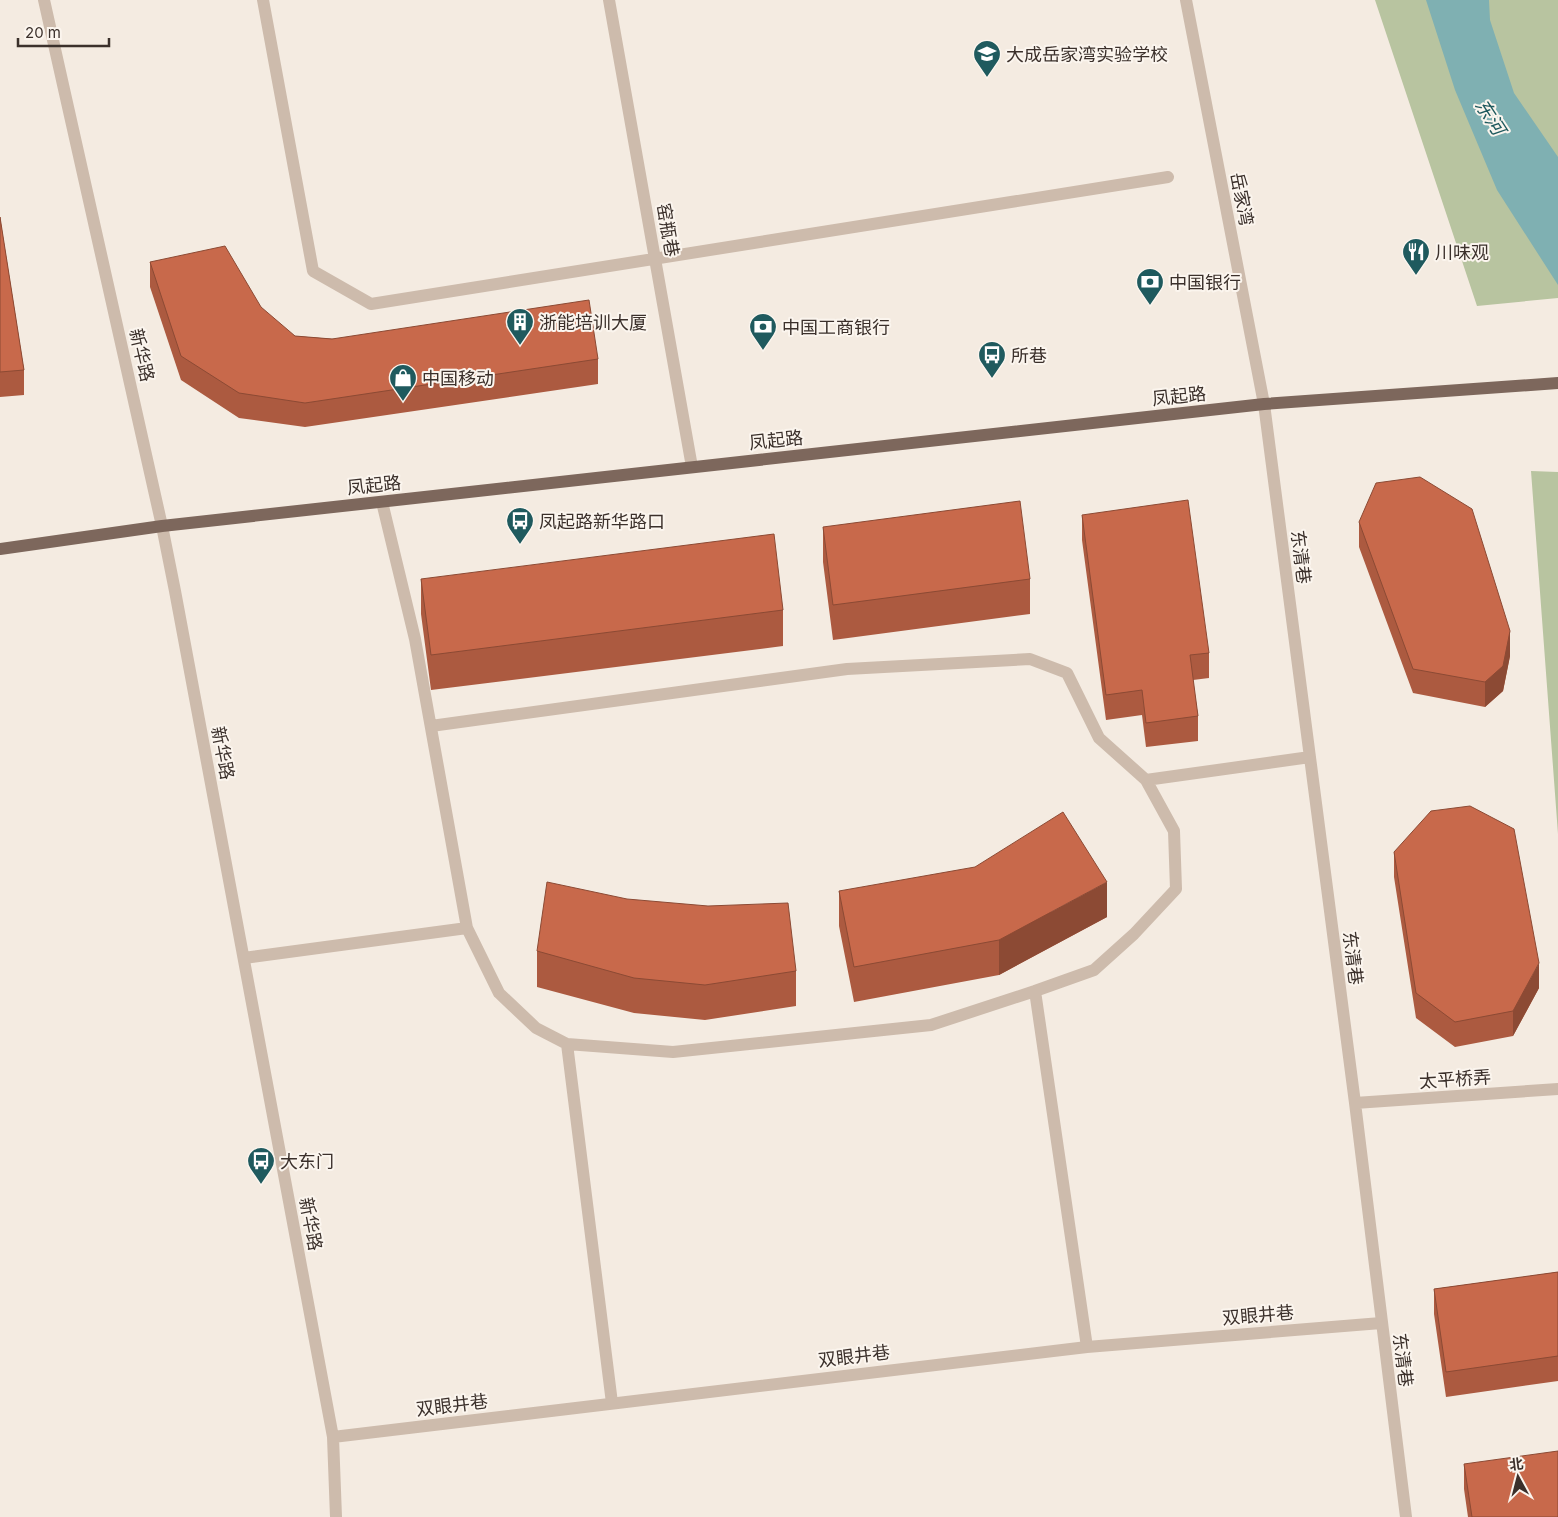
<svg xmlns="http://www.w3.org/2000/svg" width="1558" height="1517" font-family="Inter,'Noto Sans SC',sans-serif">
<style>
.green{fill:#b8c4a0}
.water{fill:#7fb0b2}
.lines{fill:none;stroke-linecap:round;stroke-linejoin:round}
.minor{stroke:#cdbbac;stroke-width:12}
.major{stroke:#7d675c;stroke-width:12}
.wall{fill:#ac5a40}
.shaded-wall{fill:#8c4a34}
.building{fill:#c8694b;stroke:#8c4a34}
.labels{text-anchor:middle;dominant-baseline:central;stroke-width:4;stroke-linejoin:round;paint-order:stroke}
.poi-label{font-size:18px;fill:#3b302b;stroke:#fbf5ee;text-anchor:start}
.street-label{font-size:18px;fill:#3b302b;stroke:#fbf5ee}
.water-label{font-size:19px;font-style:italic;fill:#1f5a5e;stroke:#fbf5ee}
</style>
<rect width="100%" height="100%" fill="#f4ebe1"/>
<!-- green -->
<path class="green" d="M1375,0H1558V298L1477,306Z
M1531,471L1558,472V834Z"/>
<!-- water -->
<path class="water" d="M1426,0H1489L1490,20L1514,93L1558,157V285L1497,190L1455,90Z"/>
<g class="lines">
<!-- minor -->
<path class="minor" d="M44,0L162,526L175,591L333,1437L336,1517
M263,0L313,271L371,304L1168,177
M609,0L692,467
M1186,0L1264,404L1355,1103L1406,1517
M382,502L415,639L467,928L499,993L536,1028L567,1044L673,1052L931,1025L1035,991L1094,970L1134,934L1176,889L1174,831L1146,780L1099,738L1067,673L1030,659L847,669L431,726
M1146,780L1310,757
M244,958L467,928
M1035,991L1087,1347
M567,1044L612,1403
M1355,1103L1558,1089
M333,1437L1087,1347L1381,1323"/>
<!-- major -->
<path class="major" d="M0,549L162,526L1264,404L1558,383"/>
</g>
<!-- wall -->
<path class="wall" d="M0,217L24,370V395L0,397Z
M150,262L295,336L598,359V384L305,427L239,418L181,380L150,287Z
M1082,515L1209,653V678L1193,680L1198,716V741L1146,747L1142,715L1106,720L1082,540Z
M1359,522L1510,656L1503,691L1485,707L1413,693L1359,547Z
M823,527L1030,579V614L833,640L823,562Z
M421,579L783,610V646L431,690L421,614Z
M1394,852L1539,988L1513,1036L1455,1047L1416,1018L1394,877Z
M839,891L1107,917L999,975L854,1002L839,926Z
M537,951L796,971V1006L705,1020L634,1013L537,987Z
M1558,1272V1381L1446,1397L1434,1314V1289Z
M1464,1464L1558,1517H1468L1464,1489Z"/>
<!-- shaded-wall -->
<path class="shaded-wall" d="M1510,631V656L1503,691L1485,707V682Z
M1107,882V917L999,975V940Z
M1539,963V988L1513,1036V1011Z"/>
<!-- building -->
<path class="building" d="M0,217L24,370L0,372Z
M225,246L261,307L295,336L332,339L589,300L598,359L305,403L239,393L181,356L150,262Z
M1420,477L1472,509L1510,631L1503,666L1485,682L1413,669L1359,522L1376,483Z
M1188,500L1209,653L1190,655L1198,716L1146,723L1142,690L1106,695L1082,515Z
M1020,501L1030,579L833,605L823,527Z
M774,534L783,610L431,655L421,579Z
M1470,806L1514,829L1539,963L1513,1011L1455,1022L1416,993L1394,852L1431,811Z
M1063,812L1107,882L999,940L854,967L839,891L975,867Z
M547,882L627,899L708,906L788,903L796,971L705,985L634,978L537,951Z
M1558,1272V1356L1446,1372L1434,1289Z
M1558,1451V1517H1472L1464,1464Z"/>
<!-- icons -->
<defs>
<symbol id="school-pin" viewBox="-11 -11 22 30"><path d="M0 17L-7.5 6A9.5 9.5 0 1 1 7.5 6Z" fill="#1f5a5e" stroke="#fbf5ee"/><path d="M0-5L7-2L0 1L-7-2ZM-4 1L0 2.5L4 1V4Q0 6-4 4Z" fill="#fff"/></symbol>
<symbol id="restaurant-pin" viewBox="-11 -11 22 30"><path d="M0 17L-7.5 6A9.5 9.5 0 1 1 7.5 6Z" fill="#1f5a5e" stroke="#fbf5ee"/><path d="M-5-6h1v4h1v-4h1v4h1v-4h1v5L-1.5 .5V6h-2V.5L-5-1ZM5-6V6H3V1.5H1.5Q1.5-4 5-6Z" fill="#fff"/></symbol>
<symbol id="bank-pin" viewBox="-11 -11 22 30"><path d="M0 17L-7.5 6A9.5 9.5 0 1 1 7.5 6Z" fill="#1f5a5e" stroke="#fbf5ee"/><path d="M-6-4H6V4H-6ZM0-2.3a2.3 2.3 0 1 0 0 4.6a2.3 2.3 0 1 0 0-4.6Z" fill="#fff"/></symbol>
<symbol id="building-pin" viewBox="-11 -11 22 30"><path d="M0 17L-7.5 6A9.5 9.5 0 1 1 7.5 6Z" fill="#1f5a5e" stroke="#fbf5ee"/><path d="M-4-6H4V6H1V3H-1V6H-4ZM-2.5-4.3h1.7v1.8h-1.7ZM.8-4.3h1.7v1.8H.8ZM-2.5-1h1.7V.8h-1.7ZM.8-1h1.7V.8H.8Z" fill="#fff"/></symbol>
<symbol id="bus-pin" viewBox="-11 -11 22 30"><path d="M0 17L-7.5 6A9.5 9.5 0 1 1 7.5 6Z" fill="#1f5a5e" stroke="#fbf5ee"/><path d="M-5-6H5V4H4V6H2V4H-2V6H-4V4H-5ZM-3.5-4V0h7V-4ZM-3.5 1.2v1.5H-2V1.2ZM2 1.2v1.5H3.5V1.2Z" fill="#fff"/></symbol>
<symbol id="shop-pin" viewBox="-11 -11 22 30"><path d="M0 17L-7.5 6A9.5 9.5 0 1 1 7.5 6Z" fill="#1f5a5e" stroke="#fbf5ee"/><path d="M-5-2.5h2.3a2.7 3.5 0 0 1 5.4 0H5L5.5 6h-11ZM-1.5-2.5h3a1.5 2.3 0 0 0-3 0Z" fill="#fff"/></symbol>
</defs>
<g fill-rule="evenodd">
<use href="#school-pin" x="971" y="38" width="32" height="43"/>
<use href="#restaurant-pin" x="1400" y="236" width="32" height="43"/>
<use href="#bank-pin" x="1134" y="266" width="32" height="43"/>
<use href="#building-pin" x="504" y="306" width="32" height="43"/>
<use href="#bank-pin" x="747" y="311" width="32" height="43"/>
<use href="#bus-pin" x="976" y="339" width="32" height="43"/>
<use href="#shop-pin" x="387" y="362" width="32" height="43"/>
<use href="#bus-pin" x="504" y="505" width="32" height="43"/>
<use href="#bus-pin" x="245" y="1145" width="32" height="43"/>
</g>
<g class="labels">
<!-- poi labels -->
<g class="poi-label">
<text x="1006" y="54">大成岳家湾实验学校</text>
<text x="1435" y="252">川味观</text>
<text x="1169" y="282">中国银行</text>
<text x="539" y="322">浙能培训大厦</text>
<text x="782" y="327">中国工商银行</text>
<text x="1011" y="355">所巷</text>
<text x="422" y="378">中国移动</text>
<text x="539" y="521">凤起路新华路口</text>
<text x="280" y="1161">大东门</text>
</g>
<!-- street labels -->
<g class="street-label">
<text transform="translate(1242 199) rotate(79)">岳家湾</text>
<text transform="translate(668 230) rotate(80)">窑瓶巷</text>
<text transform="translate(142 355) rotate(77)">新华路</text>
<text transform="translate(1179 396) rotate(-6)">凤起路</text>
<text transform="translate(776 440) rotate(-6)">凤起路</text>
<text transform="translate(374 485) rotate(-6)">凤起路</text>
<text transform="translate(1301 557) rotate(83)">东清巷</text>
<text transform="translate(223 753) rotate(79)">新华路</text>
<text transform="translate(1353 958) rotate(83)">东清巷</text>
<text transform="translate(1455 1079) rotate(-4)">太平桥弄</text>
<text transform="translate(311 1224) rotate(79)">新华路</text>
<text transform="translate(1258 1315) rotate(-5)">双眼井巷</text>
<text transform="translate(854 1356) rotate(-7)">双眼井巷</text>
<text transform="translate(1403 1360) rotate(83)">东清巷</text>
<text transform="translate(452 1405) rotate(-7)">双眼井巷</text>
</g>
<!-- water labels -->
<g class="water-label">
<text transform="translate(1490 117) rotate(57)">东河</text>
</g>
</g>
<!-- north arrow -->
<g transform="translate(1518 1477) rotate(353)" stroke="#fbf5ee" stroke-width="4" paint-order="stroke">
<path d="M0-4L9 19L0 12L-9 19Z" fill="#3b302b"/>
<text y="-8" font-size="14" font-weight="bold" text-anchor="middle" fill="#3b302b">北</text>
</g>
<!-- scale -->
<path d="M18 38v8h91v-8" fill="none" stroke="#3b302b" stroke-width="2.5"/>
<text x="25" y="38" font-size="15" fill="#3b302b" stroke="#fbf5ee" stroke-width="4" paint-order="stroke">20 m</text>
</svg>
